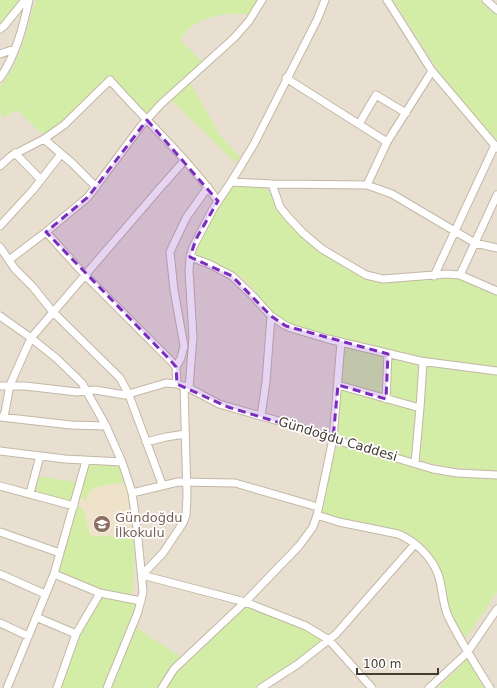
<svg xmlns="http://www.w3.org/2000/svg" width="497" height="688" font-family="'DejaVu Sans',sans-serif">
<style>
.residential{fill:#e8dfd0}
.education{fill:#efe2cb}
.green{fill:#d3eda6}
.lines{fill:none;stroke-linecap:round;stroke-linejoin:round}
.minor-casing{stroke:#c3b7a7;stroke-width:9}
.minor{stroke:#fff;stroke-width:7}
.marked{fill:#7b2cbf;fill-opacity:0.2;stroke:#7b2cbf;stroke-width:3;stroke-dasharray:8 5;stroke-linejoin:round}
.labels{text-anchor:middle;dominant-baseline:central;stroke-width:3.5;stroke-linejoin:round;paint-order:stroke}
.street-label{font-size:13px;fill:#463d32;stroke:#fff}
.education-label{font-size:13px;fill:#785e54;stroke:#fff;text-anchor:start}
</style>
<rect width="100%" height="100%" fill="#f4ede3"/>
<!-- residential -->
<path class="residential" d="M0,0H497V688H0Z"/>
<!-- education -->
<path class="education" d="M88,467L125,482L131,511L134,560L133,590L131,594L58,572Z"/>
<!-- green -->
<path class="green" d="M0,0H19L0,24Z
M36,0H258L249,15C230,11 202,16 187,30C185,33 182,37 180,40L204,63L147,117L112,75L73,113L44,136L17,110L2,118L0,107V87L13,68L21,49Z
M393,0H481L491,11L497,15V140L460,99L439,72Z
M190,82L220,135L240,157L236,163L171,100Z
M234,186L262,187L267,189L274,198L280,214L309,242L322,252L369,280L381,283L448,277L463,280L497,293V368C444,362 393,352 341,338C322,333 301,329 283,320C267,310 259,293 245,280C231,268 211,261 194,254C201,230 216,208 231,188Z
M344,346L384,355L386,357L383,395L341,383L343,349Z
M394,358L412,362L420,366L417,399L415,403L390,397L388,395L391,362Z
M426,364L497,374V472L448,467L418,460Z
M342,388L416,410L417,412L413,459L337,435Z
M339,445L394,461L462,476L497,479V592L483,614L466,637L462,635C456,625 451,615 448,605C443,591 442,576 436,563C416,517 361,530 322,512L334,452Z
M91,464H120L125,482C117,484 94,485 90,492C88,494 87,499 86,502L80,495L88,467Z
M36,476L76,482L72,498L68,501L33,492Z
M77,505L82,507C86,516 87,526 90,535L93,536L133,537L134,560L133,590L131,594C110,599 77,581 58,572Z
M101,596L137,604L103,688H59L79,635Z
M243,608H253L307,630L321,639L320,643L302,657L255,688H165L175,671L213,637Z
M135,627L181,657L170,670L159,688H110Z
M466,660L472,665L484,688H438Z"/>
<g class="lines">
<defs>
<path id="minor" d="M387,0L432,71L497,148
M486,0L497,10
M0,29L4,26L25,0
M0,54L15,49
M0,78C16,55 23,27 29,0
M286,78L387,142
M359,124L376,95L406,113
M44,139L64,125L110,80C146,121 186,157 218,201
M15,153L41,180
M0,166L11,156L44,139L72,163L96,187
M231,182L272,184L367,185L392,194L475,243L497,248
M272,184L280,207L288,217L303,233L322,249L366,275L383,279L447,274L460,275L497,291
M367,185L387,142L432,71
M0,226L33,190L61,154
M46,232L85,275L171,361L176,367L177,384
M0,247L15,269L33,287L53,312L120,378L129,395L162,484
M190,257L209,264L232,276L253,296L271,316L286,326L294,329L328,339L420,361L497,371
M9,260L46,232L88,197L141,126L161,104L234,38L249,21L262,0
M460,275L497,195
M434,276L495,145
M0,316L31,338L56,358L82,383L106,426L122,462L127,477L132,493L137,528L143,592L138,612L107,688
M176,367L181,358L184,346L174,290L170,252L186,218L208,187
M338,385L420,408L415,463
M0,386H25L77,392L95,390L125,395L166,383L177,384L189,388L219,404L282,422L346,443L433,469L457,473L497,475
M189,388L193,337L189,271L190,257L193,247L213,209L231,182L254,144L317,20L325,0
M386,399L388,354
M420,408L423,362
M261,416L266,382L271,316
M0,417L71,425L106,426
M4,417L10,385L31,338L160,188L184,161
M146,442L166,437L185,434
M0,451L65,459L122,462
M0,486L74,506
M30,493L40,456
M132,493L178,482L235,483L318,507
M317,515L339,522L398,534C415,541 431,556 438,574C443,588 442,603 448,616C460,641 475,664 490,688
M0,532L60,553
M0,574L45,594
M54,574L100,593L141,601
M142,575L245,602L306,626L329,640L372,688
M142,575L163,553L183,523L186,515L187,496L184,386
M36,617L76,634
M0,623L28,636
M7,688L54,574L86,461
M57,688L76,634L100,593
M162,688L174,669L245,602L299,546L313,527L317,515L333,439L341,342
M261,688L298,664L336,634L415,544
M429,688L467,653L497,609"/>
</defs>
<!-- minor casing -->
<use href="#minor" class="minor-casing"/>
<!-- minor -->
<use href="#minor" class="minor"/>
</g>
<!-- marked area -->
<path class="marked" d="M147,120L218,201L196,239L190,257L232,276L271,316L286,326L388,354L386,399L338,385L333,439L228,407L177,384L176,367L171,361L46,232L88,197Z"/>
<!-- icons -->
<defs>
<symbol id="school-disc" viewBox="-11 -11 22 22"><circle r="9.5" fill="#8d6e63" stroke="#fff"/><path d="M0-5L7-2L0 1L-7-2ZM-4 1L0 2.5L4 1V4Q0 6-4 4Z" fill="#fff"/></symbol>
</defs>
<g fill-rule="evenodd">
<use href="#school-disc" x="92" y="514" width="20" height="20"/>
</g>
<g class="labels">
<!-- street labels -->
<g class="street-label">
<text transform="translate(338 439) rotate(17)">Gündoğdu Caddesi</text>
</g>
<!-- education labels -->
<g class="education-label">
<text x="115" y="517">Gündoğdu<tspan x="115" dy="15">İlkokulu</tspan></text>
</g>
</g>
<!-- scale -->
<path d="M357 668v6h81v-6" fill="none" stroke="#463d32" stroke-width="2"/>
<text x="363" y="668" font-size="12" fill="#463d32" stroke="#ffffff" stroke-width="3" paint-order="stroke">100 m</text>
</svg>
